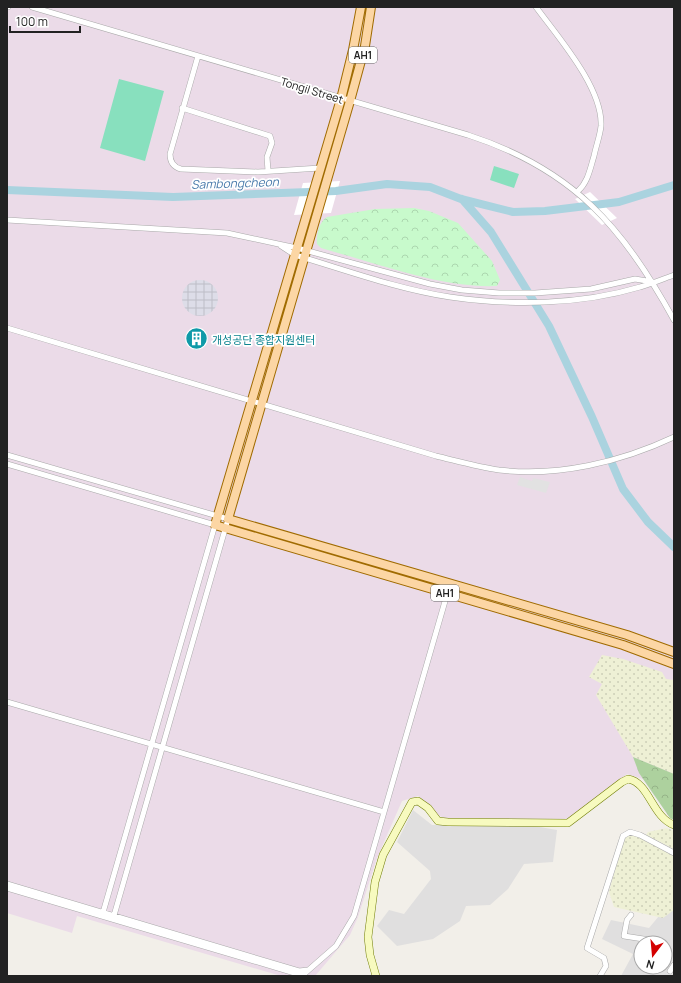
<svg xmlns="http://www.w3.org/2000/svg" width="681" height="983" font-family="Manrope,'Noto Sans KR',sans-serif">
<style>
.residential{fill:#e0dfdf;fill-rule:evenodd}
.industrial{fill:#ebdbe8}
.farmland{fill:url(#farmland-dots)}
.forest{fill:url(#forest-crowns)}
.park{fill:url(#park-crowns)}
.pitch{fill:#88e0be}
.parking{fill:#e2e2e2}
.plaza{fill:url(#plaza-grid)}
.pier{fill:#fff}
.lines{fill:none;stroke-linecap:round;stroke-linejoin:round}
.river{stroke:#aad3df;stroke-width:8}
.street-casing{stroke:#a9a9a9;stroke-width:6}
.secondary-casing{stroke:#707d05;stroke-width:8}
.primary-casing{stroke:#a06b00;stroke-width:10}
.street{stroke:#fff;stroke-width:5}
.secondary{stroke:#f7fabf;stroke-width:7}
.primary{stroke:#fcd6a4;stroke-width:8}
.labels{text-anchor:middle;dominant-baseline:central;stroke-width:3.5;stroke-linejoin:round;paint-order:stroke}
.shield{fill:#fff;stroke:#646464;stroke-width:1}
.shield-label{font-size:10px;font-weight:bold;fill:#222}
.street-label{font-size:11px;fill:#222;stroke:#fff}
.culture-label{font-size:11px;fill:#0d838f;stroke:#fff;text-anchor:start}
.water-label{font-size:12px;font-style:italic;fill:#4a7aab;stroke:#fff}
</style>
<defs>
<pattern id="farmland-dots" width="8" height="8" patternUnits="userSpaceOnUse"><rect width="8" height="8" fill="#eef0d5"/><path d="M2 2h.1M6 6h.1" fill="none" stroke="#ccceb7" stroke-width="1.8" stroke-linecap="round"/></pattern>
<pattern id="forest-crowns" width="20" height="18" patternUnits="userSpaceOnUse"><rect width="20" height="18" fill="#add19e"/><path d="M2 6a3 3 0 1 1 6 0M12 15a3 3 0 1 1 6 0" fill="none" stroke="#95b388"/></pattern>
<pattern id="park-crowns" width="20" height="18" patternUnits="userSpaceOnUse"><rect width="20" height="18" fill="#c8facc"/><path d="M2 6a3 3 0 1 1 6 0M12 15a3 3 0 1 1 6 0" fill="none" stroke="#acd6af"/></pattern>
<pattern id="plaza-grid" width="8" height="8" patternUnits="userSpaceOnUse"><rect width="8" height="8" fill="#dddde8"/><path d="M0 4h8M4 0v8" fill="none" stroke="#bdbdc7"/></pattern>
</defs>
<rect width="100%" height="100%" fill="#f2efe9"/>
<!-- residential -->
<path class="residential" d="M413,810L432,825L534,826L557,830L553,862L524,864L508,889L490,905L466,906L460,921L433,939L397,946L377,926L389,910L404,914L431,879L430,871L397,842Z
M674,898V976H621L633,954L602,939L611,920L649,928ZM641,943H665V967H641Z"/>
<!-- industrial -->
<path class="industrial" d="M7,7H674V820L670,818L643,779L627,774L568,819L444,818L434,813L431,806L418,796L402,801L377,858L358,917L350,935L315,976H281L77,916L72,933L7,913Z"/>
<!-- farmland -->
<path class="farmland" d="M602,655L623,659L662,672L666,679L674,680V774L633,757L596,695L602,684L589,677Z
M667,828L674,831V849L646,835L648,832Z
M628,836H636L674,855V910L663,918L614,907L609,892L623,840Z"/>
<!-- forest -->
<path class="forest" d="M633,757L674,774V820L670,818L639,773Z"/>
<!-- park -->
<path class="park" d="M414,208L429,211L458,223L492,261L500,280L497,286C443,288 389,267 338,253L321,248L317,244C316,237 319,221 327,217L375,209Z"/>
<!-- pitch -->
<path class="pitch" d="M119,79L164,91L145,161L100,148Z
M494,166L519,174L514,188L490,180Z"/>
<!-- parking -->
<path class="parking" d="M520,477L532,481L533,478L550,482L546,493L517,485Z"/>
<!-- plaza -->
<path class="plaza" d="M182 298a18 18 0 1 1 36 0a18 18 0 1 1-36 0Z"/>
<!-- pier -->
<path class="pier" d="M340,181L331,213L294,215L303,183Z
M590,192L617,218L602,225L575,199Z"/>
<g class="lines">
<!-- river -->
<path class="river" d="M7,190L173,197L336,191L387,184L430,187L461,199L513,212L545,211L619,202L674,185
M462,199L491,232L549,326L592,417L623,489L648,522L674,547"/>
<defs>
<path id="street" d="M7,7H8
M32,7L468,135C573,169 623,227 674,320
M536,7C558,37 603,88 601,126C600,136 596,146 594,156C590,169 588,182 578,191
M198,56L170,154C170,162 173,167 181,169L258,172L320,168
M182,108L270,136L272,143L267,157L268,171
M7,220L227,233L297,248L430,284L462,290L499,293H535L591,289L635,279L653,282
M281,246L295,255C346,270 397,289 450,297C511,306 580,305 640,287C651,284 663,279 674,275
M7,328L436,456C457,461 478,467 499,470C558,477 621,462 674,437
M7,455L228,519L113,919
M7,464L215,525L102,916
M7,702L384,812
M7,884L299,971L308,970
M7,888L298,974H304L336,946L354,916L450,584
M631,915L627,920L624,936L650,940
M670,971L674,965
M600,976L606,966L604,958L587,948L623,836L630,832L640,835L674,853"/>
<path id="secondary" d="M376,976L370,955L368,937L375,882L383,855L412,802L418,801L428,808L438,821L448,822L568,823L622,782L628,779C649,782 652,817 674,825"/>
<path id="primary" d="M361,7L353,50L341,99L215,525L623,645L674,664
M371,7L365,46L350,101L228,519L627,635L674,652"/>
</defs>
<!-- street casing -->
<use href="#street" class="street-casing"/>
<!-- secondary casing -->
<use href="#secondary" class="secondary-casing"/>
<!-- primary casing -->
<use href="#primary" class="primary-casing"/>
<!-- street -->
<use href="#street" class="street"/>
<!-- secondary -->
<use href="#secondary" class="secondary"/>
<!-- primary -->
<use href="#primary" class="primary"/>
</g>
<!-- icons -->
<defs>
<symbol id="building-disc" viewBox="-11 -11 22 22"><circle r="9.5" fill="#0f9aa8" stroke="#fff"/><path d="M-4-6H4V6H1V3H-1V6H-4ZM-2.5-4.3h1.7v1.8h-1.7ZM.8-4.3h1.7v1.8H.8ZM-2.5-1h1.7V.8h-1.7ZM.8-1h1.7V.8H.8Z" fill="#fff"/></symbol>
</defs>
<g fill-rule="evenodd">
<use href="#building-disc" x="184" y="326" width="25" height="25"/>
</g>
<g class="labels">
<!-- shield labels -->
<g class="shield">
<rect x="349" y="47" width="28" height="16" rx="3"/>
<rect x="431" y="585" width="28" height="16" rx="3"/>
</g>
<g class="shield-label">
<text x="363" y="55">AH1</text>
<text x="445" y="593">AH1</text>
</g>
<!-- street labels -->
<g class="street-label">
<text transform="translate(312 90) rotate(17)">Tongil Street</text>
</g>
<!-- culture labels -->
<g class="culture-label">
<text x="212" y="339">개성공단 종합지원센터</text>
</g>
<!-- water labels -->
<g class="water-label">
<text transform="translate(235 183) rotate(-2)">Sambongcheon</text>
</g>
</g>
<!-- border -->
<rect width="681" height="983" fill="none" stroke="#222222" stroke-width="16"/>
<!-- north arrow -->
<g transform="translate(653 955) rotate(196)"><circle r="19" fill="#ffffff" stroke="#a7a7a7"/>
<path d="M0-3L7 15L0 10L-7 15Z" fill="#d40000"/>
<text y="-6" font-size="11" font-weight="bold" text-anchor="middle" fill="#222222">N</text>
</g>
<!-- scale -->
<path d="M10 26v6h70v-6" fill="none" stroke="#222222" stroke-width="2"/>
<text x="16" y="26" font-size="12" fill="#222222" stroke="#ffffff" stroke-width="3" paint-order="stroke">100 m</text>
</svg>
